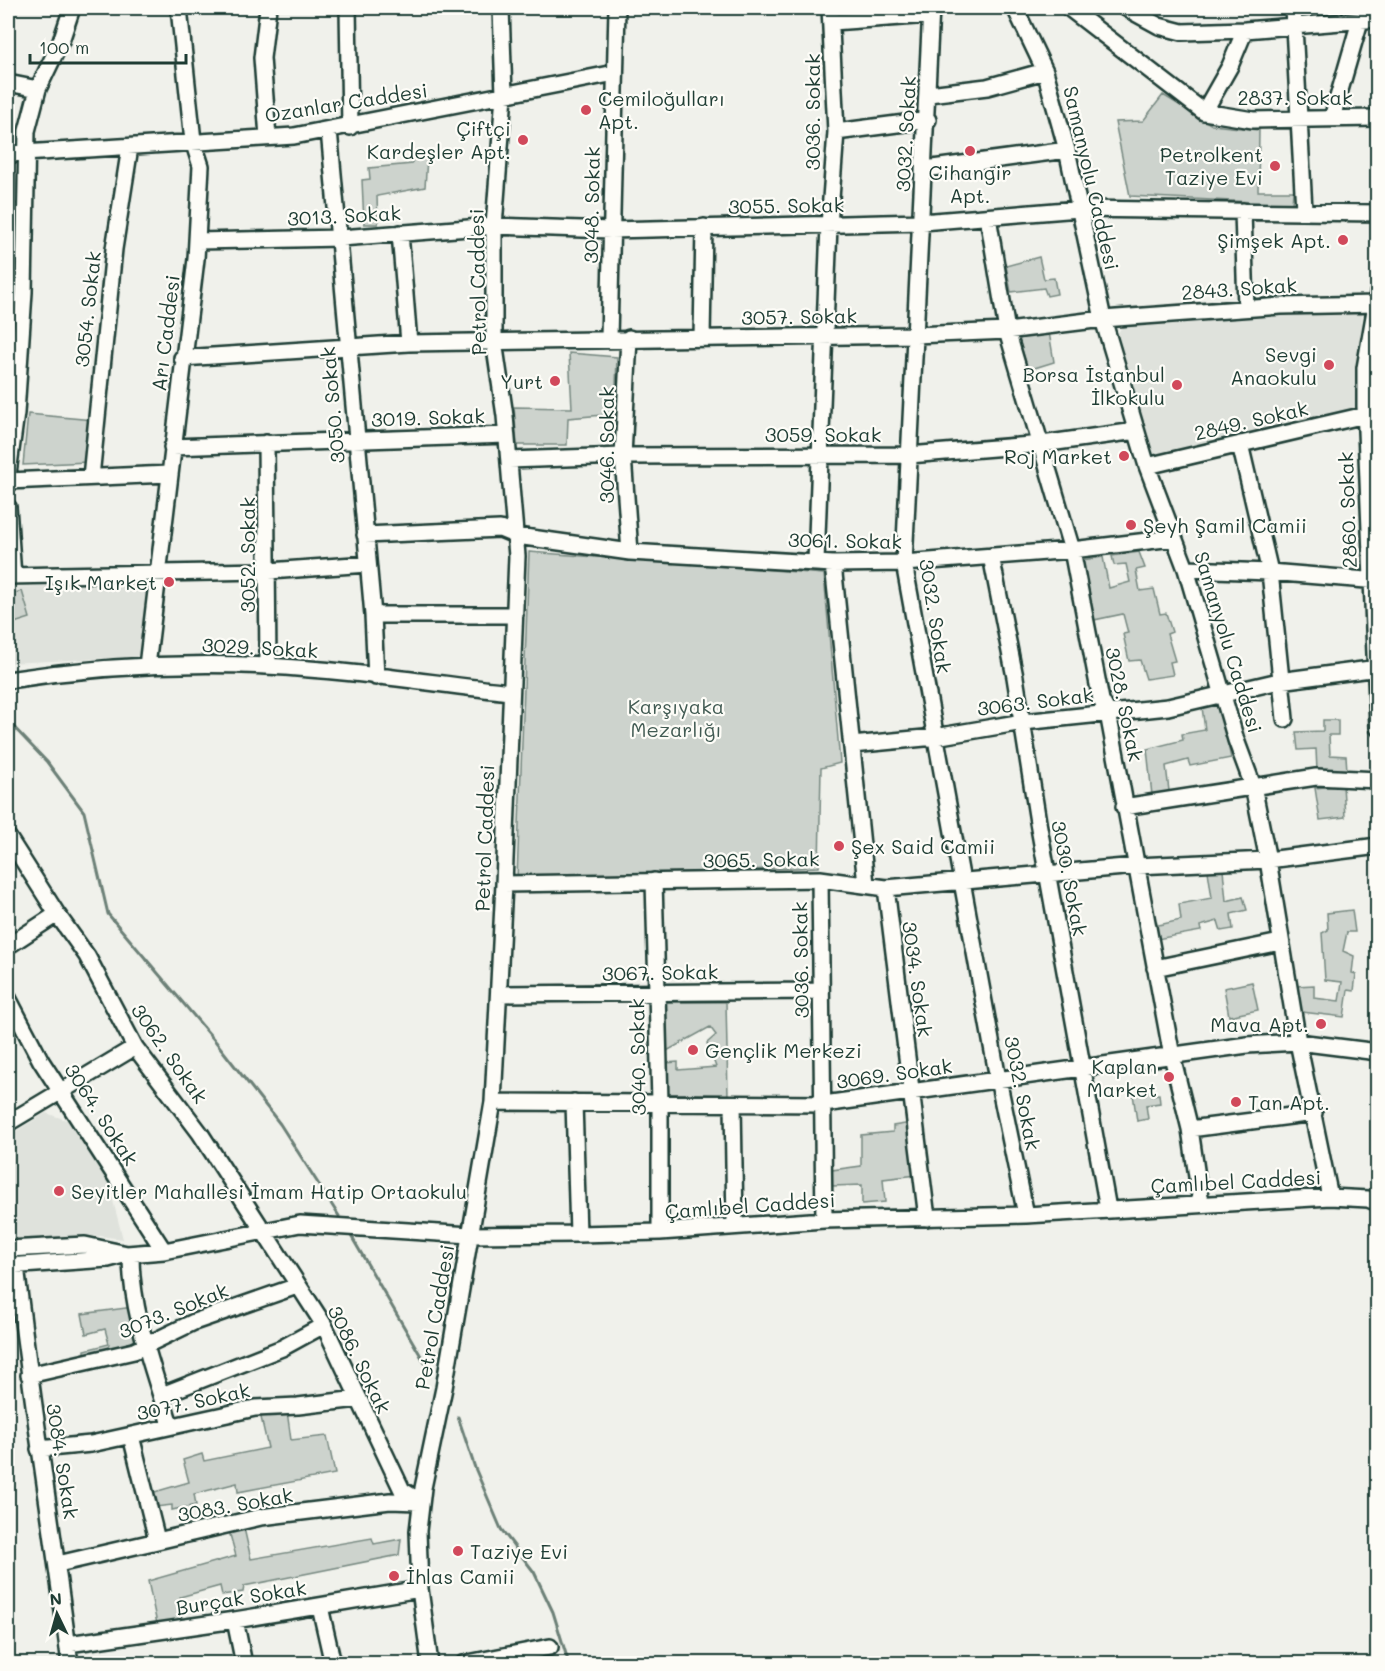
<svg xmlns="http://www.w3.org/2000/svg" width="1385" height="1671" font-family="Mali,sans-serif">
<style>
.built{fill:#dfe2dc}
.green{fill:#cdd3cd;stroke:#768880;stroke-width:1.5}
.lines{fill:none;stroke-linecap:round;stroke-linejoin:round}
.stream{stroke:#6c8077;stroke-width:3}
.minor-casing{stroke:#1f3d34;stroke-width:20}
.minor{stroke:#fdfcf7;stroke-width:15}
.poi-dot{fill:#d1495b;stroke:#fdfcf7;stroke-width:2}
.labels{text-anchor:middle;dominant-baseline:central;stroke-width:4.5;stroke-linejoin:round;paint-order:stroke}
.street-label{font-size:20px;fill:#1f3d34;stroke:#fdfcf7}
.poi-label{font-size:20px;fill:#1f3d34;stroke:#fdfcf7;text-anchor:end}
.park-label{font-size:20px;fill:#425b53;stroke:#fdfcf7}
</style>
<rect width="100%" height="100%" fill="#f0f1eb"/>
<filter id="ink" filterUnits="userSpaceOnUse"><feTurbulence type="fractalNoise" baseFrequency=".0167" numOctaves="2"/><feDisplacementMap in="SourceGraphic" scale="12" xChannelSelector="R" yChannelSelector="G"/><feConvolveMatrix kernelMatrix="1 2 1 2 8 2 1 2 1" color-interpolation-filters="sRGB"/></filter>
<g filter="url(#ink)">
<!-- built -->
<path class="built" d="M1356,310L1362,315L1358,404L1354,409L1232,436L1162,458L1152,457L1118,333L1122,327L1295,312Z
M148,582L150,588L141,649L137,657L8,663V592L16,590L17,587Z
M46,1113L72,1122L106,1174L123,1239L100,1236L8,1243V1136Z"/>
<!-- green -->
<path class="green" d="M1163,95L1212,125L1259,130L1258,191H1293L1292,204L1130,196L1115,122L1143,121Z
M427,158L425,187L377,196L378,224H364L362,180L370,179L369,168L412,164V159Z
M20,203L21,228H8V204Z
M1039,257L1044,279L1054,278L1057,294L1047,296L1044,288L1011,292L1006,266Z
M1049,332L1054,362L1028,370L1019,340L1024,335Z
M569,353L617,357L615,414L568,418L567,445H517L514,407L572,408Z
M28,414L93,420L88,462L23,465Z
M529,552L824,574L840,763L821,768L819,867L517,879Z
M1139,552L1145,568L1136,570L1140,591L1154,589L1160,614L1166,613L1172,632L1167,634L1175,661L1170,662L1173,675L1146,679L1140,660L1129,661L1123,634L1128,633L1123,614L1094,620L1082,560L1103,557L1109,588L1130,582L1126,564L1114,565L1112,556Z
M22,591L30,618L8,625V595Z
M1219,704L1231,758L1190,766L1188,760L1166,766L1169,791L1152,795L1147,749L1183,740L1182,734L1205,730L1202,707Z
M1323,720H1338V735H1329L1330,755L1346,756L1347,771H1317L1316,749L1298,750L1296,732L1323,731Z
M1343,785L1345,817L1320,820L1315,788Z
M1223,870L1226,901L1243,897L1247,910L1231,914L1233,929L1221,931L1218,921L1200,926L1201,931L1157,939L1154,926L1181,920L1179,904L1212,898L1208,871Z
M1352,910L1355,932H1347L1343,951L1354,956L1352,973L1356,974L1354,991L1348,990L1344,1017L1302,1012L1296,986L1314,985V998L1339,1001L1342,982L1325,980L1322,933L1328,930L1327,913Z
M1252,982L1258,1010L1229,1016L1224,988Z
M666,1002H726L728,1097L666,1096L665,1063L678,1062V1070L716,1067L707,1043L716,1035L710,1027L665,1052Z
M1151,1091L1152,1095L1159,1094L1160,1103L1146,1105L1148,1119L1137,1121L1133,1094Z
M911,1123L917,1175L883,1179L885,1202L862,1204V1185L832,1186V1170L861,1166V1135L893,1132V1126Z
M133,1307L137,1344L85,1357V1350L109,1344L105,1329L86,1334L82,1314Z
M287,1411L291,1440L327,1436L335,1474L238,1492L237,1483L194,1494L196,1505L172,1510V1505L155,1507L151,1493L189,1482L183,1460L202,1454L204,1461L268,1448L260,1413Z
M244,1528L251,1559L372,1538L374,1544L401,1539L399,1555L244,1586L243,1592L222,1595L220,1586L180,1597L182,1620L157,1624L148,1581L236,1556L229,1531Z"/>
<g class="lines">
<!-- stream -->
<path class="stream" d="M8,721L47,762L84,812L108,914L216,1042L280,1124L339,1216
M350,1234L425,1363
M458,1417L475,1468L501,1529L534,1572L553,1612L569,1664"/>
<defs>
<path id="minor" d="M268,8L262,58L268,137
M348,8L350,127
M931,8L904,563L998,1079L1026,1215
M1015,8L1045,71L1067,150L1103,319L1147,466L1186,569L1236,740L1253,786L1268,860L1298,1042L1330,1197
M1069,8L1204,112L1253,120L1378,118
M1126,8L1159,26L1182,32L1245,30L1378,19
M1293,8L1304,210
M832,22L930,15
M8,83L38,89
M929,94L987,87L1045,71
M1204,112L1230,66L1245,30
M1332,118L1360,21
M329,130L373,615L376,677
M836,132L928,120
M8,154L294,136L615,73
M925,169L1067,150
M1243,211L1246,308
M988,217L1007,331L1072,550L1101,700L1108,713L1172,1056L1190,1129L1201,1204
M400,233L409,343
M197,241L341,238L494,226L611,230L922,222L1079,209L1378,213
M1378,293L1365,368V406L1378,728
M609,338L617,8
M629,338L623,456L630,552
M702,338L704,227
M182,358L409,343L915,335L1007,331L1103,319L1281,306L1378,304
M266,443L268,666
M1240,444L1270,572L1285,719
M172,447L506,435
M509,460L623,456L909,455L1042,444L1136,431
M1147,466L1365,415
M8,473L16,413L24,292L27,131L38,89L61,41L72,8
M91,477L114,249L130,147
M8,481L169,474
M8,507L13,576
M365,535L500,529L517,536L630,552L833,564L904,563L1072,550L1173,538
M991,556L1015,677L1038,822L1108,1209
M816,562L829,225L836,132L830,8
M833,564L866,884
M1186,569L1270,572L1378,581
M8,576L269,571L368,564
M373,615H515
M147,666L196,259L201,166L193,141L179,8
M8,680C92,667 180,662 266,666C347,670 429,683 510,692
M852,745L935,737L1023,722L1168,707L1279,681L1378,668
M1124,807L1316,777L1378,780
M8,837L57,914L87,956L135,1047L200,1133L324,1325L402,1490L421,1502
M820,879L824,1220
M654,881L660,1102V1232
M504,884L820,879L886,888L1136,866L1268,860L1378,846
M886,888L927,1218
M8,946L57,914
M1155,968L1280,942
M499,994L821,991
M8,998L41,1061L164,1251
M493,1102L824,1104L1247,1045L1298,1042L1378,1052
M574,1102L578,1234
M733,1104L735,1226
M8,1123L135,1047
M1190,1129L1314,1113
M8,1249L85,1245L127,1254L108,1259L8,1266
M127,1254L164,1251L300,1224L470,1235L578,1234L660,1232L824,1220L1026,1215L1330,1197L1368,1199L1378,1203
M131,1255C131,1313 154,1370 170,1425
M16,1265C31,1398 53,1531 70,1664
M29,1375L134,1351L194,1322L297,1286
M162,1395L282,1348L324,1325
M131,1436L157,1540
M39,1449L91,1444L255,1408L298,1406L358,1399
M58,1564L261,1517L390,1501L418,1502
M320,1607L333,1664
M235,1620L244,1664
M68,1644L235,1620L420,1589
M430,1664L420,1589L418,1531L423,1488L444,1388L493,1102L504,884L517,556L505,416L494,341V226L504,95L501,8
M463,1664L550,1647"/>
</defs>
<!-- minor casing -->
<use href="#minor" class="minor-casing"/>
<!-- minor -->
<use href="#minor" class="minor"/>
</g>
</g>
<!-- markers -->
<g class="poi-dot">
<circle cx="586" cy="110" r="6"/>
<circle cx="523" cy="140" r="6"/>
<circle cx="970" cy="151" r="6"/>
<circle cx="1275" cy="166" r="6"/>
<circle cx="1343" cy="240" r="6"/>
<circle cx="1329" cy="365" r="6"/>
<circle cx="555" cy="381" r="6"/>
<circle cx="1177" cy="385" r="6"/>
<circle cx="1124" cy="456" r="6"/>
<circle cx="1131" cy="525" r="6"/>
<circle cx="169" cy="582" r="6"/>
<circle cx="839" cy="846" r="6"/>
<circle cx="1321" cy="1024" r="6"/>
<circle cx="693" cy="1050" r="6"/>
<circle cx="1169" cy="1077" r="6"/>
<circle cx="1236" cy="1102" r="6"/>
<circle cx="59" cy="1191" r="6"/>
<circle cx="458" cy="1551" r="6"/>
<circle cx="394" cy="1576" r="6"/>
</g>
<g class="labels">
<!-- street labels -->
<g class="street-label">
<text x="1295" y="97">2837. Sokak</text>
<text transform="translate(346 102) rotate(-9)">Ozanlar Caddesi</text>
<text transform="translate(812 112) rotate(-90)">3036. Sokak</text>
<text transform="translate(905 134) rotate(-87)">3032. Sokak</text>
<text transform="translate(1092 178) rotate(77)">Samanyolu Caddesi</text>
<text transform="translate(591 205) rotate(-89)">3048. Sokak</text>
<text transform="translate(786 205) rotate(-1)">3055. Sokak</text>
<text transform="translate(344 215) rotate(-3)">3013. Sokak</text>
<text transform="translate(477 282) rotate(-91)">Petrol Caddesi</text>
<text transform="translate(1239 288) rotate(-4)">2843. Sokak</text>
<text transform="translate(87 309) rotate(-84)">3054. Sokak</text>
<text transform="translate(799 316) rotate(-1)">3057. Sokak</text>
<text transform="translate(165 333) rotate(-83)">Arı Caddesi</text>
<text transform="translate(332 405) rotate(-95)">3050. Sokak</text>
<text transform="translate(428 417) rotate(-2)">3019. Sokak</text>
<text transform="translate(1251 420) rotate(-13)">2849. Sokak</text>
<text x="823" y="434">3059. Sokak</text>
<text transform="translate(606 445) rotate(-90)">3046. Sokak</text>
<text transform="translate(1347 510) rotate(-92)">2860. Sokak</text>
<text transform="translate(845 540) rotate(1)">3061. Sokak</text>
<text transform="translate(247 555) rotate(-90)">3052. Sokak</text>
<text transform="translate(936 616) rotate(81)">3032. Sokak</text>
<text transform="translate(1229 642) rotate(73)">Samanyolu Caddesi</text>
<text transform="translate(260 647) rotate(3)">3029. Sokak</text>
<text transform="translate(1035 701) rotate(-7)">3063. Sokak</text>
<text transform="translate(1125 704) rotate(78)">3028. Sokak</text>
<text transform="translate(484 838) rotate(-88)">Petrol Caddesi</text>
<text transform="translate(761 859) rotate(-1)">3065. Sokak</text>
<text transform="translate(1070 878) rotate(79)">3030. Sokak</text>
<text transform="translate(800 960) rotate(-91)">3036. Sokak</text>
<text transform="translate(660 972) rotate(-1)">3067. Sokak</text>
<text transform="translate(918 979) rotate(82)">3034. Sokak</text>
<text transform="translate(170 1053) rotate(55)">3062. Sokak</text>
<text transform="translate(637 1057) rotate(-91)">3040. Sokak</text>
<text transform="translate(894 1073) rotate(-8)">3069. Sokak</text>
<text transform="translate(1023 1093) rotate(79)">3032. Sokak</text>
<text transform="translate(102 1114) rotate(57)">3064. Sokak</text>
<text transform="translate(1236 1181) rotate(-3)">Çamlıbel Caddesi</text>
<text transform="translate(750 1205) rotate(-4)">Çamlıbel Caddesi</text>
<text transform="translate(173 1310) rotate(-22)">3073. Sokak</text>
<text transform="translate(434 1317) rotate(-80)">Petrol Caddesi</text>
<text transform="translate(360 1359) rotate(64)">3086. Sokak</text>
<text transform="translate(193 1401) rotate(-12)">3077. Sokak</text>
<text transform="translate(63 1461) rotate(81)">3084. Sokak</text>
<text transform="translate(235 1504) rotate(-10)">3083. Sokak</text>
<text transform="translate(241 1597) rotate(-9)">Burçak Sokak</text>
</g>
<!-- poi labels -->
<g class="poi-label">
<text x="598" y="98" text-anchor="start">Cemiloğulları<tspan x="598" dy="23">Apt.</tspan></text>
<text x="511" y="128">Çiftçi<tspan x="511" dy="23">Kardeşler Apt.</tspan></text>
<text x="1263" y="154">Petrolkent<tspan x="1263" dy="23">Taziye Evi</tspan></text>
<text x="970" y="172" text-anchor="middle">Cihangir<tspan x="970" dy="23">Apt.</tspan></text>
<text x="1331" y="240">Şimşek Apt.</text>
<text x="1317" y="354">Sevgi<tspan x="1317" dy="23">Anaokulu</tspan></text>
<text x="1165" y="374">Borsa İstanbul<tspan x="1165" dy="23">İlkokulu</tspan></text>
<text x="543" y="381">Yurt</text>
<text x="1112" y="456">Roj Market</text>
<text x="1143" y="525" text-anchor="start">Şeyh Şamil Camii</text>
<text x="157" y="582">Işık Market</text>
<text x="851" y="846" text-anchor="start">Şex Said Camii</text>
<text x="1309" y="1024">Mava Apt.</text>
<text x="705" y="1050" text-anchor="start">Gençlik Merkezi</text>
<text x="1157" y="1066">Kaplan<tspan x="1157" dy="23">Market</tspan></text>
<text x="1248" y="1102" text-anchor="start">Tan Apt.</text>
<text x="71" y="1191" text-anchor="start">Seyitler Mahallesi İmam Hatip Ortaokulu</text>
<text x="470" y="1551" text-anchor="start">Taziye Evi</text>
<text x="406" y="1576" text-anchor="start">İhlas Camii</text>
</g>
<!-- park labels -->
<g class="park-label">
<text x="676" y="706">Karşıyaka<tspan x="676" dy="23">Mezarlığı</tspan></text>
</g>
</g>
<!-- margin -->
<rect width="1385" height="1671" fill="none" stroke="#fdfcf7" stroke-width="30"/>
<rect x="15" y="15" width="1355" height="1641" fill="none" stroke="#1f3d34" stroke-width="2" filter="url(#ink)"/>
<!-- north arrow -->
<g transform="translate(57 1614) rotate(355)" stroke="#fdfcf7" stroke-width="4.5" paint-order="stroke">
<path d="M0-4.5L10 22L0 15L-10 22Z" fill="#1f3d34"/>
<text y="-9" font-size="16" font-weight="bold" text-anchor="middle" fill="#1f3d34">N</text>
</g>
<!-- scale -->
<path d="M30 54v9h156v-9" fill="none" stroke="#1f3d34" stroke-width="3"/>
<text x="39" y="54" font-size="18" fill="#1f3d34" stroke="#fdfcf7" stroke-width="4.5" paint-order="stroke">100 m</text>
</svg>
